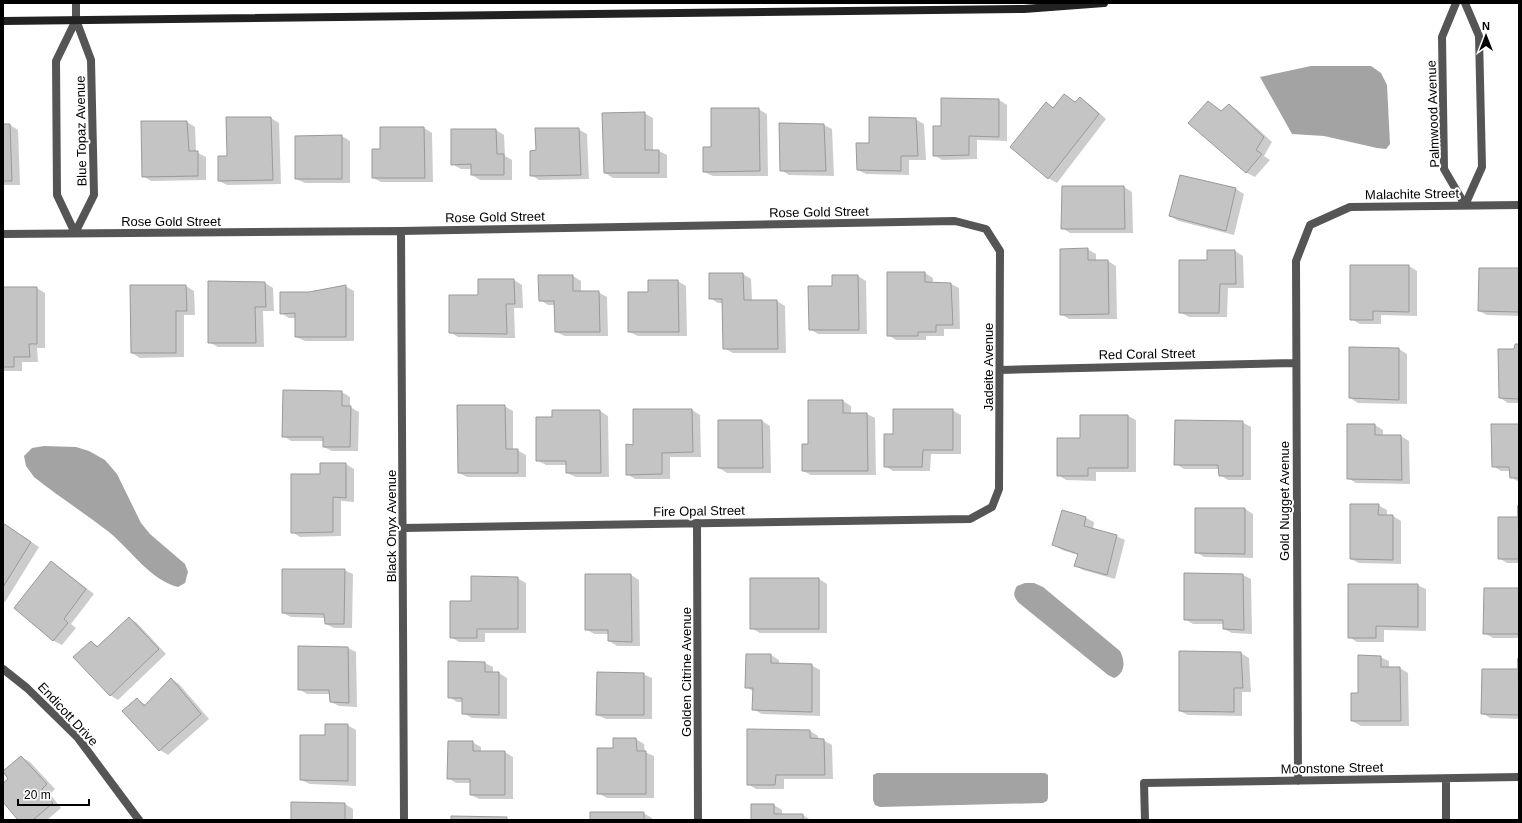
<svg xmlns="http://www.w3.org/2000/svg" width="1522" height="823" font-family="Helvetica,sans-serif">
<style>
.water{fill:#a3a3a3}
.shadow{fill:#0003}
.building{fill:#c4c4c4;stroke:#999}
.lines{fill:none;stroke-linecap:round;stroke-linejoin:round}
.street{stroke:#555;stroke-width:8}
.secondary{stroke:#222;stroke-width:8}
.labels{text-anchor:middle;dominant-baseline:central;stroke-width:4;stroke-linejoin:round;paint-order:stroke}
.street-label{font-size:13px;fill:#000;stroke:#fff}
</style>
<rect width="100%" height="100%" fill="#fff"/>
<!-- water -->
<path class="water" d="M1311,66H1371L1381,73L1387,85L1390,144L1386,149L1377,148L1324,136L1292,134L1260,77Z
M44,446L76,447L89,451L105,460L117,474L141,523L150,534L185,564L188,572L185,583L178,587C150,580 131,550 109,532C84,513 58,496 34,477L26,466L24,456L32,448Z
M1025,583H1034L1043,587L1120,651C1125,660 1126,673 1114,678L1108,675L1019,603C1013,597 1013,593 1017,586Z
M877,773H1045L1048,775V798L1047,801L1043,803L880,807L875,805L873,800V775Z"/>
<!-- shadow -->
<path class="shadow" d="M1065,95L1076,103L1080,99L1088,103L1106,119L1057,183L1048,178L1046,104L1054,108Z
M999,100L1007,105V141L977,140V159L942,160L934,155L942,127Z
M1208,102L1222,111L1229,105L1237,110L1272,142L1264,156L1270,160L1255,177L1247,173L1189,122Z
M758,109L767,114L768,176H713L704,172L712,148Z
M644,113L653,118V151H659L667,155V178H613L605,173Z
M271,118L279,123L281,184L227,185L219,181Z
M915,119L924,124L926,160H909V175L866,174L858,170L870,144Z
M142,122H187L195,127L196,152L206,157V180L151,181L143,176Z
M3,125H10L18,130L20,185H3Z
M824,125L832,129L834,176L789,175L781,170Z
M424,128L432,133L433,182H381L373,178L381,150Z
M578,129L587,134L589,179L539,180L531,175L537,151Z
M496,130L504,135L505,156L512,160V180H480L472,175V169H461L452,164Z
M342,136L350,141V183H305L296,179Z
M1124,187L1132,192L1133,233H1070L1062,228Z
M1236,189L1244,194L1234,235L1179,221L1170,216Z
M1087,249L1096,254V261H1108L1116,266L1117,319H1069L1061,314Z
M1208,251H1235L1243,256L1244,288H1228L1227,317H1189L1180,312L1208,261Z
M1351,266H1409L1417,271V316L1381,315V324H1360L1351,319Z
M1519,269V316L1487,315L1479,311Z
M925,273L933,278V283L951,284L959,288L960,329H944V336H926V340H896L888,335Z
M710,274H743L751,279L752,301H777L785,306L786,353H733L724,348L723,303H718L710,298Z
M539,276H573L581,281V292H598L607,297L608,336H565L556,332V305H548L540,300Z
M858,276L866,281L867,334H818L810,329L833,287Z
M514,280L522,285L523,308H514L515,338L458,337L450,332L479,296Z
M678,281L686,286L687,336H638L629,332L649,293Z
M265,283L273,288L274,311H263L264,347H218L209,342Z
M131,286H186L194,291L195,315H184V357L140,358L132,353Z
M345,286L354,291V341H305L296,337V318H289L281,313Z
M3,288H37L45,293V348H37L38,362H22V371H3Z
M1519,345V403H1508L1500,398L1515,350Z
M1399,349L1407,354V404L1358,403L1350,398Z
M342,392L350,397V407L359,412L358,451H332L324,447V441H291L283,436Z
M843,401L851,406V414H867L875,418L876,475H811L803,471L809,445Z
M504,406L513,411V450H517L526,455V477H467L459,473Z
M692,410L700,415L701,457H670V479H635L627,474Z
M952,410L961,415V454H931L930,471H893L885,466L894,435Z
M553,411H600L608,416L609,477H576L567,473V465H546L537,460L553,418Z
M1128,416L1136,420V472H1096V481L1066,480L1058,475L1081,439Z
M762,421L770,426L771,473H727L719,468Z
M1242,422L1251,427V480H1228L1220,475L1219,469H1184L1176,464Z
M1375,425L1383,430V436H1401L1409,441L1410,484L1356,483L1348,478Z
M1519,425V482L1511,477L1510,471H1501L1493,466Z
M346,464L354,469V502L341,501V536L300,537L292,532L321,475Z
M1378,505L1387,510V516H1393L1401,521V564L1359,563L1351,559Z
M1519,506V563H1507L1499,558V518H1519Z
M1245,509L1253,514V558L1204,557L1196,552Z
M1062,511L1086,518L1094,522L1093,529L1116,536L1125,540L1115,579L1083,570L1075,565L1078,555L1062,550L1054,545Z
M3,523L39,547L5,602L3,600Z
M51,562L59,567L94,594L71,624L76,628L62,645L54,641L16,608Z
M344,570L353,574L352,628H334L326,624V618L291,617L283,613Z
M631,575L639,580L640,646H617L609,641V634H594L586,629Z
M1243,575L1251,579L1252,634L1232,633L1224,629V624H1193L1185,619Z
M517,578L526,583V633H485V642H459L451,637Z
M819,579L827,584V633H760L751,628Z
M1417,585L1426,589V631L1384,630V642H1357L1349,637Z
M1519,589V638H1493L1484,633Z
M129,618L137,623L166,654L118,700L110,695L91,642L98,646Z
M348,648L356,652L357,707L339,706L331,702L330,694H307L299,689Z
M1180,652L1241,653L1249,658L1251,692H1242V716L1188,715L1180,711Z
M771,655L779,660V664L811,665L820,670V716L762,714L753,709L754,692L746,687Z
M1380,657L1389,661V668H1400L1408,673L1409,726H1361L1352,721L1359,694Z
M1519,659V719L1490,718L1482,713L1483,670H1519Z
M485,663L493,667V673H499L507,678V719L472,718L463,713V702H457L449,697Z
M643,674L652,678V719H606L597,715Z
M171,679L179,684L209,719L168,755L160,750L137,699L146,705Z
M347,725L356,730V786L310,784L301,780L326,736Z
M810,731L818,736V740H823L832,745L833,779H784V789H756L748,784Z
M614,739H636L644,744L645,752L654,756V798H607L598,793L614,749Z
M472,742L481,747V752H505L513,757V799H479L471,795V783H456L448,778Z
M21,757L30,762L55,789L50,794L61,808L47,820H19L3,800V785L10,779Z
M345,804L353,809V820H292Z
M752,805H774L782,810V815H803L811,820H752Z
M643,813L652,818V820H591Z"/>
<!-- building -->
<path class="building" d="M1064,94L1075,102L1080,97L1099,114L1048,179L1010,147L1046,102L1053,108Z
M941,98L999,99V137L969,136V155L933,156V126H941Z
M1208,101L1221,111L1229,104L1264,137L1256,150L1262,154L1246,173L1188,123Z
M711,108H759L760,171L703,172V147H711Z
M645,112V150H659V173H604L602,113Z
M226,117H271L273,180L218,181V156H227Z
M869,117L916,118L918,156H901V171L857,170L856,143H869Z
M141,121H187L189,151H198V176L142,177Z
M779,123L824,124L826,171H780Z
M3,124H10L12,181H3Z
M380,127H424L425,178H372V149H380Z
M535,128H579L581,175L530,176V151L536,150Z
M451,129H496L497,154H504V175H471V164L451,165Z
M342,135V179H295V136Z
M1180,175L1236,188L1226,231L1169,216Z
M1062,186H1124L1125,229H1061Z
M1088,248V260H1108L1109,314L1060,315V249Z
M1207,250H1235L1236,284H1220L1219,313H1179V260H1207Z
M1350,265H1409V312L1373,311V320H1350Z
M1479,268H1519V312L1478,311Z
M887,272H925V282L951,283L953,325H936V332H918V336H887Z
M709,273H743L744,300H777L778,349H723L722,299H709Z
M538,275H573V291H599L600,332H555L554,301H539Z
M832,275H858L859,330H809L808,286H832Z
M478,279H514L515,304H506L507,334L449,333V295H478Z
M648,280H678L679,332H628V292H648Z
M208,281L265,282L266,307H255L256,343H208Z
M130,285H186L187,311H176V353H131Z
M346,285V337H295V313L280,314V292H309Z
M3,287H37V344H29L30,357H14V367H3Z
M1515,344H1519V399L1499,398L1498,349H1514Z
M1349,347L1399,348V400L1349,398Z
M283,390L342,391V406H351L350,447H323V437H282Z
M808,400H843V413H867L868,471H802V444H808Z
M457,405H505L506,449H518V473H458Z
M633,409H692L693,452L662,453V474L626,475V444L633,445Z
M893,409H953V450H923L922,467H884V434H893Z
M552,410H600L601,473H566V461H536V417H552Z
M1080,415H1128V468H1088V476H1057V438H1080Z
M718,420H762L763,468H718Z
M1175,420L1243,421V476H1219L1218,465H1174Z
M1347,424H1375V435H1401L1402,480L1347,479Z
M1491,424H1519V478H1510L1509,467H1492Z
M320,463H346V498L333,497V532L291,533V474H320Z
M1350,504H1379L1378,515H1393V560L1350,559Z
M1518,505L1519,559H1498V517H1518Z
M1195,508H1245V554L1195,553Z
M1062,510L1086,517L1084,526L1117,535L1107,575L1074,566L1078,554L1052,545Z
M3,523L31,542L3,587Z
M51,561L86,589L64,619L68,623L53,641L14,608Z
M282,569H345L344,624H325L324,614L282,613Z
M1184,573L1243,574L1244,630L1223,629V620H1184Z
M585,574H631L632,642L608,641V630H585Z
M471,576L518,577V629H477V638H450V601H471Z
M750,578H819V629H750Z
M1348,584H1418V627L1376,626V638H1348Z
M1484,588H1519V634H1483Z
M129,617L159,649L110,696L73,657L91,641L97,647Z
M298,646L348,647L349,703L330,702L329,690H298Z
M1179,651L1241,652L1243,688H1234V712L1179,711Z
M746,654H771V663L812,664V712L752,710L753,688H745Z
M1358,655L1381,656V667H1400L1401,721H1351V693H1358Z
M1518,658L1519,715L1481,714L1482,669H1518Z
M448,661L485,662V672H499V715L462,714V698H448Z
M597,672L644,673V715H596Z
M171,678L201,714L159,751L122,711L137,698L144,706Z
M325,724H348V781L300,780V735H325Z
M747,729L810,730V738L824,739L825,775H776L775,785H747Z
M613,738H636L637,751H646V794H597V748H613Z
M448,741H473V751H505V795H470V779H447Z
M21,756L47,784L42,789L53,803L33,820H18L3,802V783L8,779L3,771Z
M291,802L345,803V820H291Z
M751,804H774V814H803V820H751Z
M590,812H644V820H590Z
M451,816L507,817V820H451Z"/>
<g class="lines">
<!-- street -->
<path class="street" d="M1456,3L1442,37L1444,169L1465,205
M1465,3L1479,36L1482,167L1465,205
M401,231L404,820
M75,233L94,195L91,60L76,20V3
M75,233L57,195L56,61L76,20
M3,234L401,231L955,221L986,229L1000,251L999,489L992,507L970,519L403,528
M1000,370L1296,363
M697,523L698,820
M3,669L27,688L78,738L139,820
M1446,779V820
M1298,781L1296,261L1310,225L1350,207L1519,205
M1145,820L1144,783L1519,777"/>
<!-- secondary -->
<path class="secondary" d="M3,21L1024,9L1104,3"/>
</g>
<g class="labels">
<!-- street labels -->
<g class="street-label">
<text transform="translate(1433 114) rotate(-92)">Palmwood Avenue</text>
<text transform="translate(81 131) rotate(-91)">Blue Topaz Avenue</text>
<text transform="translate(1412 194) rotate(-1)">Malachite Street</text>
<text transform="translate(819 212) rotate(-1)">Rose Gold Street</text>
<text transform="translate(495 217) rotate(-1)">Rose Gold Street</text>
<text x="171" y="221">Rose Gold Street</text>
<text transform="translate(1147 354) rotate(-1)">Red Coral Street</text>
<text transform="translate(988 367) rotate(-90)">Jadeite Avenue</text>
<text transform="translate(1284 501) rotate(-90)">Gold Nugget Avenue</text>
<text transform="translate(699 511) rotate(-1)">Fire Opal Street</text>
<text transform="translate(391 526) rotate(-90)">Black Onyx Avenue</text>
<text transform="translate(686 672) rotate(-90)">Golden Citrine Avenue</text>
<text transform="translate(68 714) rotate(47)">Endicott Drive</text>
<text transform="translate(1332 768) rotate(-1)">Moonstone Street</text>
</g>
</g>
<!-- border -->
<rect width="1522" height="823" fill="none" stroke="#000000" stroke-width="8"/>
<!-- north arrow -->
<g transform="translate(1486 36)" stroke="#ffffff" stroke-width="3" paint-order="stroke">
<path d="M0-3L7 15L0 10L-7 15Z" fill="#000000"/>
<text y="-6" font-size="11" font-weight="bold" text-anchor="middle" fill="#000000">N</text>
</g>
<!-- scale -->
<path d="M18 799v6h71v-6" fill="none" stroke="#000000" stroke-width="2"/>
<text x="24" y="799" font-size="12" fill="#000000" stroke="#ffffff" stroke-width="3" paint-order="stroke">20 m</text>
</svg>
